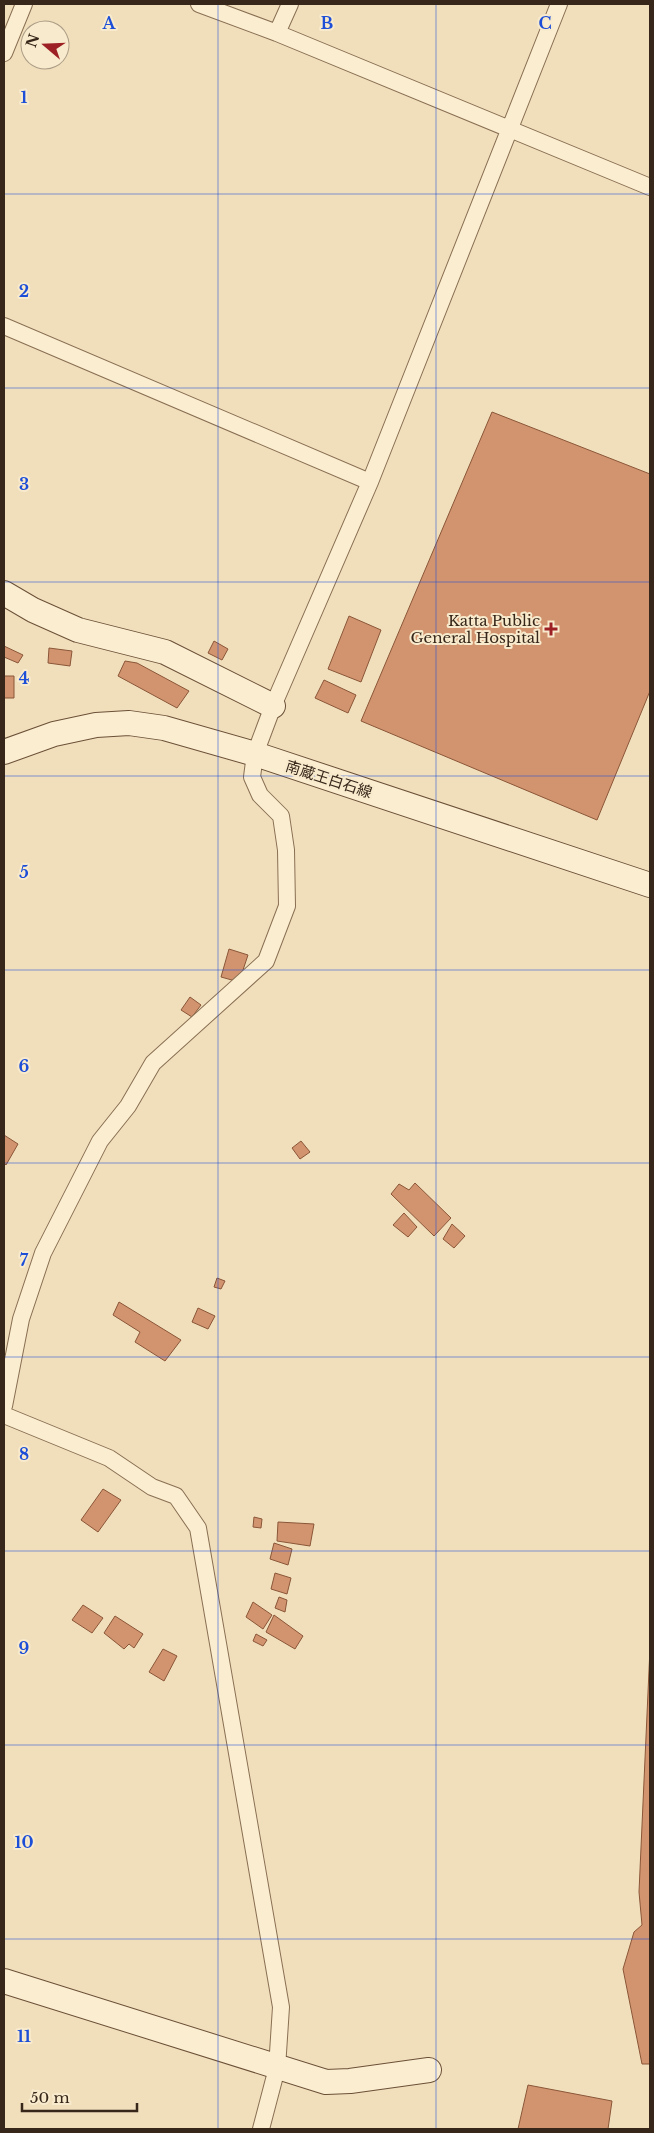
<svg xmlns="http://www.w3.org/2000/svg" width="654" height="2133" font-family="'Libre Baskerville','Noto Sans JP',serif">
<style>
.building{fill:#d2946f;stroke:#8a5638}
.lines{fill:none;stroke-linecap:round;stroke-linejoin:round}
.street-casing{stroke:#896f54;stroke-width:18}
.secondary-casing{stroke:#6b5038;stroke-width:26}
.street{stroke:#fbedcf;stroke-width:16}
.secondary{stroke:#fbedcf;stroke-width:24}
.grid{fill:none;stroke:#1d4ed8;stroke-width:1;stroke-opacity:0.55}
.poi-dot{fill:#9d2025;stroke:#f8eacc;stroke-width:2}
.labels{text-anchor:middle;dominant-baseline:central;stroke-width:4;stroke-linejoin:round;paint-order:stroke}
.poi-label{font-size:15px;fill:#37271a;stroke:#f8eacc;text-anchor:end}
.street-label{font-size:15px;fill:#37271a;stroke:#f8eacc}
.grid-label{font-size:16px;text-anchor:middle;font-weight:bold;fill:#1d4ed8;stroke:#f8eacc;stroke-width:4;stroke-linejoin:round;paint-order:stroke}
</style>
<rect width="100%" height="100%" fill="#f1dfbc"/>
<!-- building -->
<path class="building" d="M492,412L650,474V691L597,820L361,721Z
M349,616L381,630L361,682L328,669Z
M214,641L228,649L222,660L208,653Z
M4,646L23,655L18,663L4,657Z
M49,648L72,651L70,666L48,663Z
M125,661L137,663L189,691L177,708L118,676Z
M4,676H14V698H4Z
M324,680L356,695L348,713L315,698Z
M229,949L248,955L239,982L221,977Z
M190,997L201,1005L192,1017L181,1010Z
M4,1135L18,1144L6,1165L4,1163Z
M301,1141L310,1152L300,1159L292,1148Z
M415,1183L451,1218L434,1236L391,1194L399,1184L409,1190Z
M404,1213L417,1227L408,1237L393,1225Z
M452,1224L465,1236L454,1248L443,1239Z
M217,1278L225,1281L221,1289L214,1287Z
M119,1302L181,1340L165,1361L135,1342L140,1332L113,1315Z
M198,1308L215,1316L208,1329L192,1322Z
M103,1489L121,1500L98,1532L81,1520Z
M254,1517L262,1519L261,1528L253,1527Z
M278,1522L314,1524L310,1546L277,1541Z
M274,1543L292,1549L288,1565L270,1559Z
M275,1573L291,1578L287,1594L271,1589Z
M279,1597L287,1600L285,1612L275,1608Z
M253,1602L272,1615L263,1629L246,1617Z
M83,1605L103,1618L92,1633L72,1620Z
M274,1615L303,1636L295,1649L266,1632Z
M115,1616L143,1634L134,1648L129,1644L124,1649L104,1633Z
M256,1634L267,1640L263,1646L253,1641Z
M650,1648V2064H642L623,1969L634,1932L642,1925L639,1892Z
M163,1649L177,1656L164,1681L149,1672Z
M528,2085L612,2101L608,2129H518Z"/>
<g class="lines">
<defs>
<path id="street" d="M199,4L277,33L650,187
M277,33L290,4
M4,53L24,4
M4,326L370,482
M4,1406L21,1319L43,1253L100,1141L128,1106L153,1063L266,961L287,906L286,850L281,816L260,795L252,777L255,754L273,706L370,482L559,4
M4,1415L109,1458L152,1487L176,1496L198,1528L281,2007L277,2068L261,2129"/>
<path id="secondary" d="M4,593L33,610L78,630L165,652L273,706
M4,752L54,734L96,725L129,723L164,728L255,754L650,885
M4,1981L326,2082L350,2081L429,2070"/>
</defs>
<!-- street casing -->
<use href="#street" class="street-casing"/>
<!-- secondary casing -->
<use href="#secondary" class="secondary-casing"/>
<!-- street -->
<use href="#street" class="street"/>
<!-- secondary -->
<use href="#secondary" class="secondary"/>
</g>
<!-- grid -->
<path class="grid" d="M218,4V2129M436,4V2129M4,194H650M4,388H650M4,582H650M4,776H650M4,970H650M4,1163H650M4,1357H650M4,1551H650M4,1745H650M4,1939H650"/>
<!-- markers -->
<path class="poi-dot" d="M548.5 621.5h5v5h5v5h-5v5h-5v-5h-5v-5h5z"/>
<g class="labels">
<!-- poi labels -->
<g class="poi-label">
<text x="540" y="620">Katta Public<tspan x="540" dy="17">General Hospital</tspan></text>
</g>
<!-- street labels -->
<g class="street-label">
<text transform="translate(329 779) rotate(18)">南蔵王白石線</text>
</g>
</g>
<g class="grid-label">
<text x="109" y="29">A</text>
<text x="327" y="29">B</text>
<text x="545" y="29">C</text>
<text x="24" y="103">1</text>
<text x="24" y="297">2</text>
<text x="24" y="490">3</text>
<text x="24" y="684">4</text>
<text x="24" y="878">5</text>
<text x="24" y="1072">6</text>
<text x="24" y="1266">7</text>
<text x="24" y="1460">8</text>
<text x="24" y="1654">9</text>
<text x="24" y="1848">10</text>
<text x="24" y="2042">11</text>
</g>
<!-- border -->
<rect width="654" height="2133" fill="none" stroke="#37271a" stroke-width="10"/>
<!-- north arrow -->
<g transform="translate(45 45) rotate(289)"><circle r="24" fill="#f8eacc" stroke="#ab9c85"/>
<path d="M0-4L9 19L0 12L-9 19Z" fill="#9d2025"/>
<text y="-8" font-size="14" font-weight="bold" text-anchor="middle" fill="#37271a">N</text>
</g>
<!-- scale -->
<path d="M22 2103v8h115v-8" fill="none" stroke="#37271a" stroke-width="2.5"/>
<text x="30" y="2103" font-size="15" fill="#37271a" stroke="#f8eacc" stroke-width="4" paint-order="stroke">50 m</text>
</svg>
